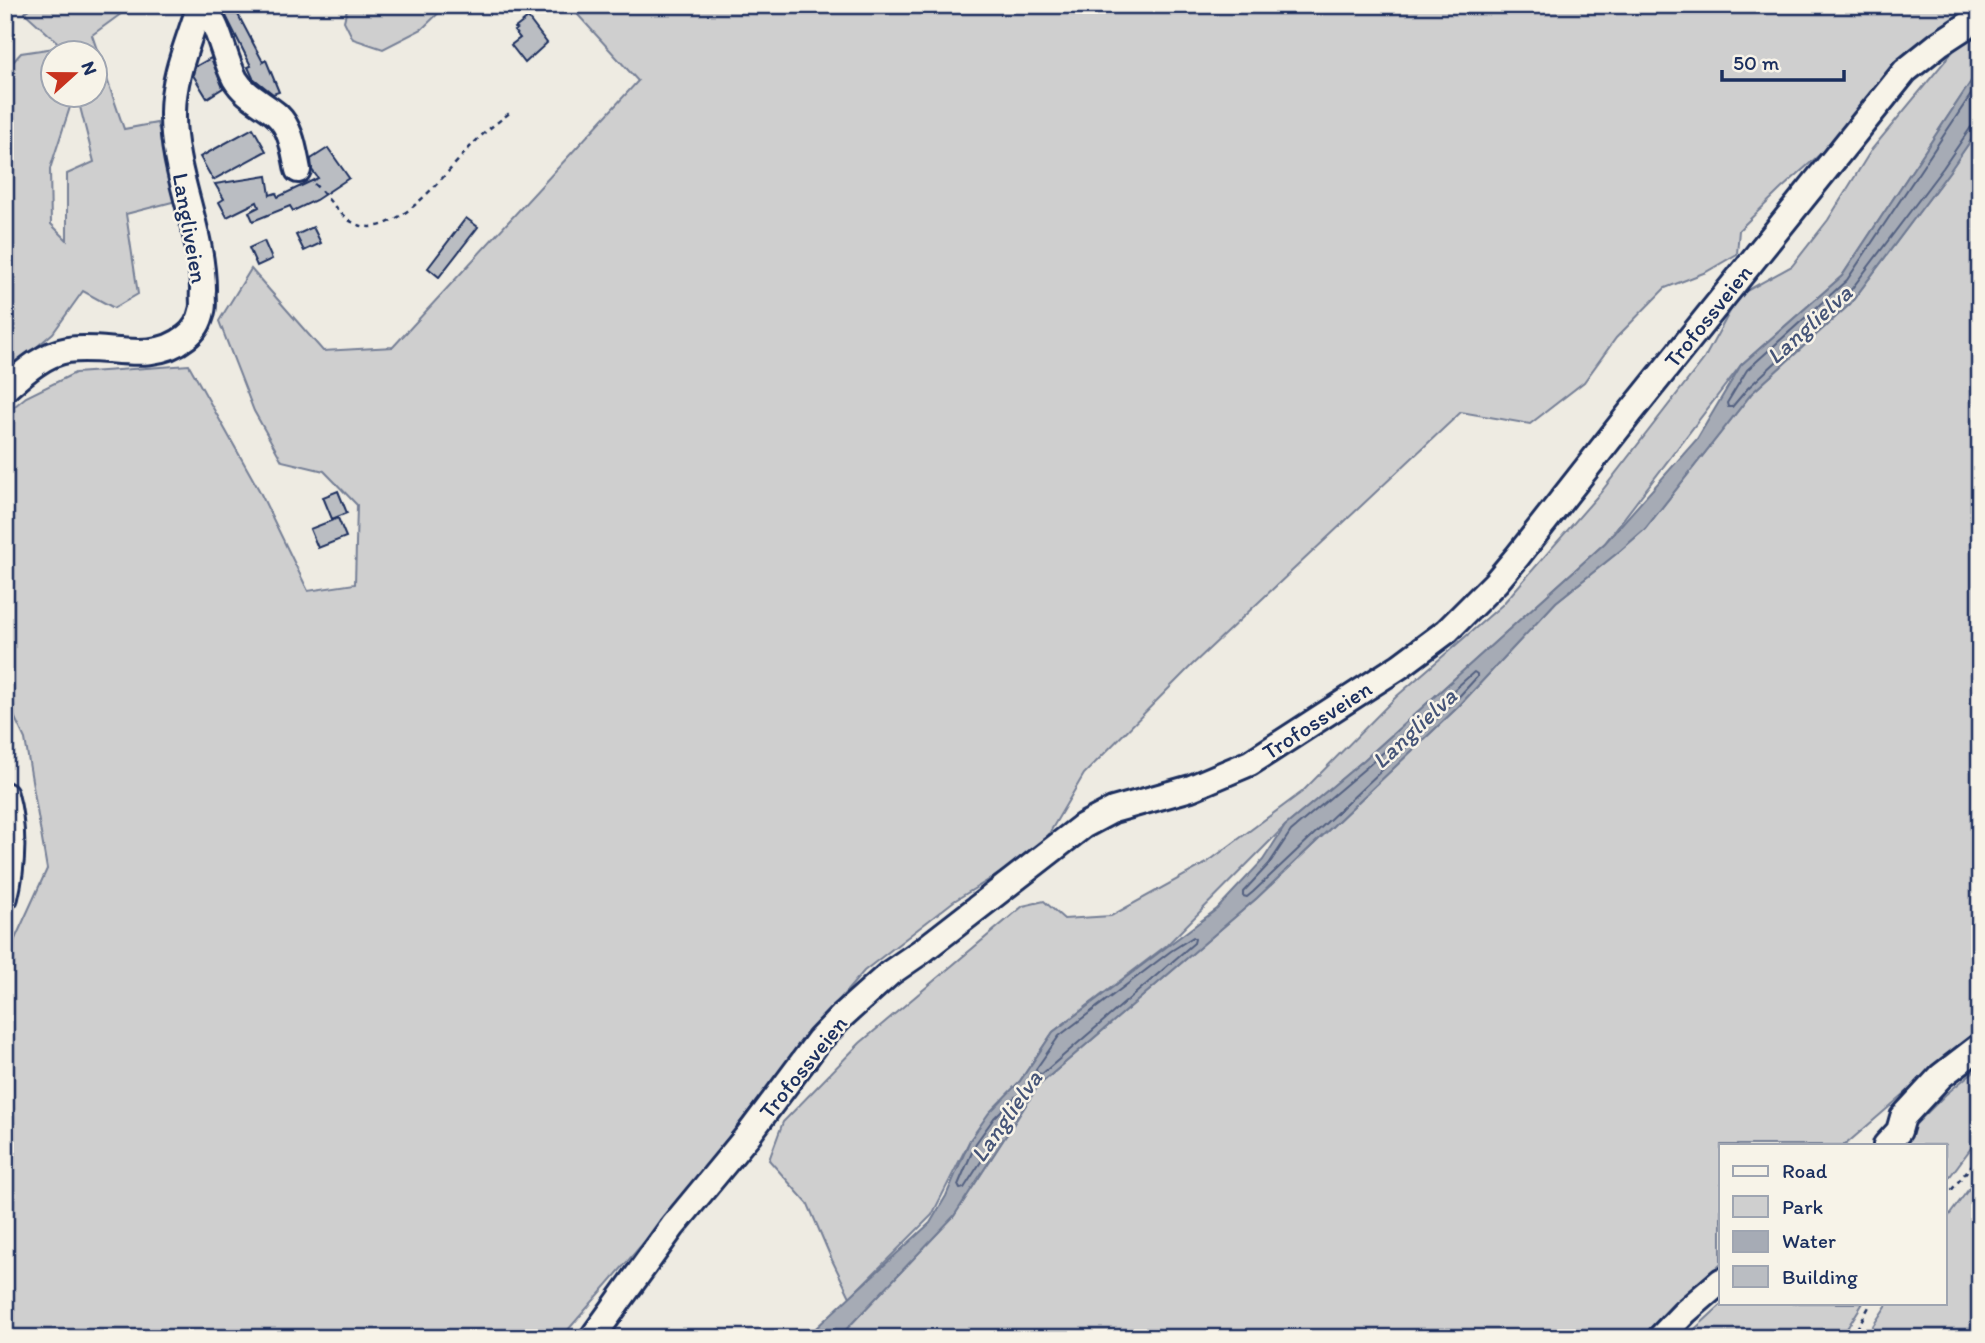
<svg xmlns="http://www.w3.org/2000/svg" width="1985" height="1343" font-family="Itim,sans-serif">
<style>
.green{fill:#cfcfcf;stroke:#757f96;stroke-width:2}
.water{fill:#a6abb5;stroke:#6e7992;stroke-width:2}
.lines{fill:none;stroke-linecap:round;stroke-linejoin:round}
.shore{stroke:#536181;stroke-width:2}
.building{fill:#babdc2;stroke:#1b2f5e;stroke-width:2}
.minor-casing{stroke:#1b2f5e;stroke-width:30}
.path{stroke:#1b2f5e;stroke-width:2.5;stroke-dasharray:5 5;stroke-linecap:butt}
.minor{stroke:#f7f3e8;stroke-width:24}
.labels{text-anchor:middle;dominant-baseline:central;stroke-width:5;stroke-linejoin:round;paint-order:stroke}
.street-label{font-size:23px;fill:#1b2f5e;stroke:#f7f3e8}
.water-label{font-size:24px;font-style:italic;fill:#455478;stroke:#f7f3e8}
</style>
<rect width="100%" height="100%" fill="#eeebe2"/>
<filter id="ink" filterUnits="userSpaceOnUse"><feTurbulence type="fractalNoise" baseFrequency=".0143" numOctaves="2"/><feDisplacementMap in="SourceGraphic" scale="14" xChannelSelector="R" yChannelSelector="G"/><feConvolveMatrix kernelMatrix="1 2 1 2 8 2 1 2 1" color-interpolation-filters="sRGB"/></filter>
<g filter="url(#ink)">
<!-- green -->
<path class="green" d="M32,5H133L92,35L124,129L157,123L180,200L126,214L138,294L114,308L83,291L53,333L5,374V71L21,53L54,48L56,52H52V94L69,95L71,104L50,169L51,224L67,240V174L94,162L77,95L94,94V52H66L65,49L25,13Z
M348,5H447L422,29L383,49L353,39L344,21Z
M569,5H1972L1902,64L1836,140L1781,189L1739,230L1737,254L1706,272L1665,288L1616,338L1584,382L1530,424L1461,412L1192,665L1084,774L1040,849L954,901L864,971L794,1052L678,1203L561,1338H5V961L47,869L25,739L5,697V414L26,397L75,373L189,365L259,490L308,591L355,584L357,505L324,471L282,461L254,411L219,321L251,269L323,351L393,347L638,81Z
M1980,31V68L1842,276L1741,365L1605,543L1364,760L1285,826L1167,945L1053,1032L1020,1081L970,1140L932,1215L850,1297L832,1260L808,1204L769,1160L783,1122L860,1043L1023,906L1044,901L1064,919L1111,916L1205,864L1302,792L1397,696L1502,605L1601,492L1704,359L1739,295L1792,266L1828,220L1872,149L1954,50Z
M1980,127V1035L1948,1056L1845,1145H1721V1263L1661,1322L1648,1338H838L954,1216L1038,1086L1257,898L1458,707L1556,602L1621,550L1645,529L1752,393L1850,304L1949,172Z
M1980,1066V1136L1945,1183V1145H1895L1945,1095Z
M1980,1174V1338H1865L1888,1303H1945V1221Z
M1723,1303H1863L1841,1338H1685Z"/>
<!-- water -->
<path class="water" d="M1980,68V127L1949,172L1850,304L1752,393L1645,529L1621,550L1556,602L1458,707L1257,898L1038,1086L954,1216L838,1338H805L930,1223L946,1196L970,1140L989,1113L1020,1081L1053,1032L1217,909L1263,860L1285,826L1364,760L1605,543L1697,439L1741,365L1842,276Z"/>
<g class="lines">
<!-- shore -->
<path class="shore" d="M1980,81L1847,280L1747,370L1727,403L1728,407H1732L1748,388L1844,299L1943,168L1971,127L1980,124
M1474,672L1477,674V677L1453,703L1253,892L1247,897L1243,896V892L1269,864L1291,831L1368,766Z
M1193,937L1195,939L1194,943L1042,1074L1037,1073L1036,1069L1059,1036L1171,951Z
M1019,1096L1020,1101L964,1188L960,1189L958,1185L976,1143L994,1118L1015,1097Z"/>
</g>
<!-- building -->
<path class="building" d="M229,5H233L263,62L266,60L279,92L273,94L253,78L248,67L251,66L222,8Z
M528,18L547,43L525,63L511,45L520,38L514,31L517,29L515,28Z
M211,58L223,88L207,98L193,75L195,67Z
M253,128L266,151L213,180L200,157Z
M328,148L349,178L316,200L293,211L290,206L253,221L249,212L259,207L257,202L227,217L219,202L224,199L215,184L267,176L270,195L276,193L278,197L318,178L312,170L311,159Z
M466,218L478,227L439,277L428,268Z
M313,227L321,243L304,251L296,235Z
M264,241L272,259L257,266L249,248Z
M338,491L347,513L332,519L323,497Z
M338,518L346,537L318,548L310,529Z"/>
<g class="lines">
<defs>
<path id="minor" d="M201,5C221,26 222,55 235,79C245,96 263,103 277,115C292,129 294,152 298,170
M5,389C23,373 43,354 68,350C107,344 151,365 186,337C194,331 200,321 202,311C204,305 202,296 203,290C203,229 172,173 173,113C173,75 189,41 200,5
M5,795C14,827 13,865 5,897
M1886,1145L1899,1131L1903,1117L1941,1076L1980,1046
M592,1338L673,1226L749,1134L819,1040L842,1016L890,973L922,951L1083,826L1113,810L1191,788L1250,763L1400,666L1447,631L1496,582L1517,557L1630,413L1905,71L1940,43L1980,17
M1660,1338L1685,1312L1721,1281"/>
</defs>
<!-- minor casing -->
<use href="#minor" class="minor-casing"/>
<!-- path -->
<path class="path" d="M314,184C327,195 337,213 352,222C395,248 452,163 479,138C489,128 501,120 512,111
M1945,1198L1980,1155
M1852,1338L1871,1303"/>
<!-- minor -->
<use href="#minor" class="minor"/>
</g>
</g>
<g class="labels">
<!-- street labels -->
<g class="street-label">
<text transform="translate(190 228) rotate(80)">Langliveien</text>
<text transform="translate(1708 316) rotate(-51)">Trofossveien</text>
<text transform="translate(1317 720) rotate(-33)">Trofossveien</text>
<text transform="translate(803 1067) rotate(-51)">Trofossveien</text>
</g>
<!-- water labels -->
<g class="water-label">
<text transform="translate(1809 324) rotate(-42)">Langlielva</text>
<text transform="translate(1414 728) rotate(-43)">Langlielva</text>
<text transform="translate(1006 1116) rotate(-55)">Langlielva</text>
</g>
</g>
<!-- margin -->
<rect width="1985" height="1343" fill="none" stroke="#f7f3e8" stroke-width="28"/>
<rect x="14" y="14" width="1957" height="1315" fill="none" stroke="#1b2f5e" stroke-width="2.5" filter="url(#ink)"/>
<!-- legend -->
<rect x="1719" y="1144" width="228" height="161" fill="#f7f3e8" stroke="#9fa5b1" stroke-width="2"/>
<rect x="1733" y="1166" width="35" height="10" fill="#f7f3e8" stroke="#9fa5b1" stroke-width="2"/>
<text x="1782" y="1178" font-size="21" fill="#1b2f5e">Road</text>
<rect x="1733" y="1196" width="35" height="21" fill="#cfcfcf" stroke="#9fa5b1" stroke-width="2"/>
<text x="1782" y="1214" font-size="21" fill="#1b2f5e">Park</text>
<rect x="1733" y="1231" width="35" height="21" fill="#a6abb5" stroke="#9fa5b1" stroke-width="2"/>
<text x="1782" y="1248" font-size="21" fill="#1b2f5e">Water</text>
<rect x="1733" y="1266" width="35" height="21" fill="#babdc2" stroke="#9fa5b1" stroke-width="2"/>
<text x="1782" y="1284" font-size="21" fill="#1b2f5e">Building</text>
<!-- north arrow -->
<g transform="translate(74 74) rotate(69)"><circle r="33" fill="#f7f3e8" stroke="#9fa5b1" stroke-width="2"/>
<path d="M0-5L12 26L0 18L-12 26Z" fill="#c8321e"/>
<text y="-10" font-size="19" font-weight="bold" text-anchor="middle" fill="#1b2f5e">N</text>
</g>
<!-- scale -->
<path d="M1722 70v10h122v-10" fill="none" stroke="#1b2f5e" stroke-width="3.5"/>
<text x="1733" y="70" font-size="21" fill="#1b2f5e" stroke="#f7f3e8" stroke-width="5" paint-order="stroke">50 m</text>
</svg>
